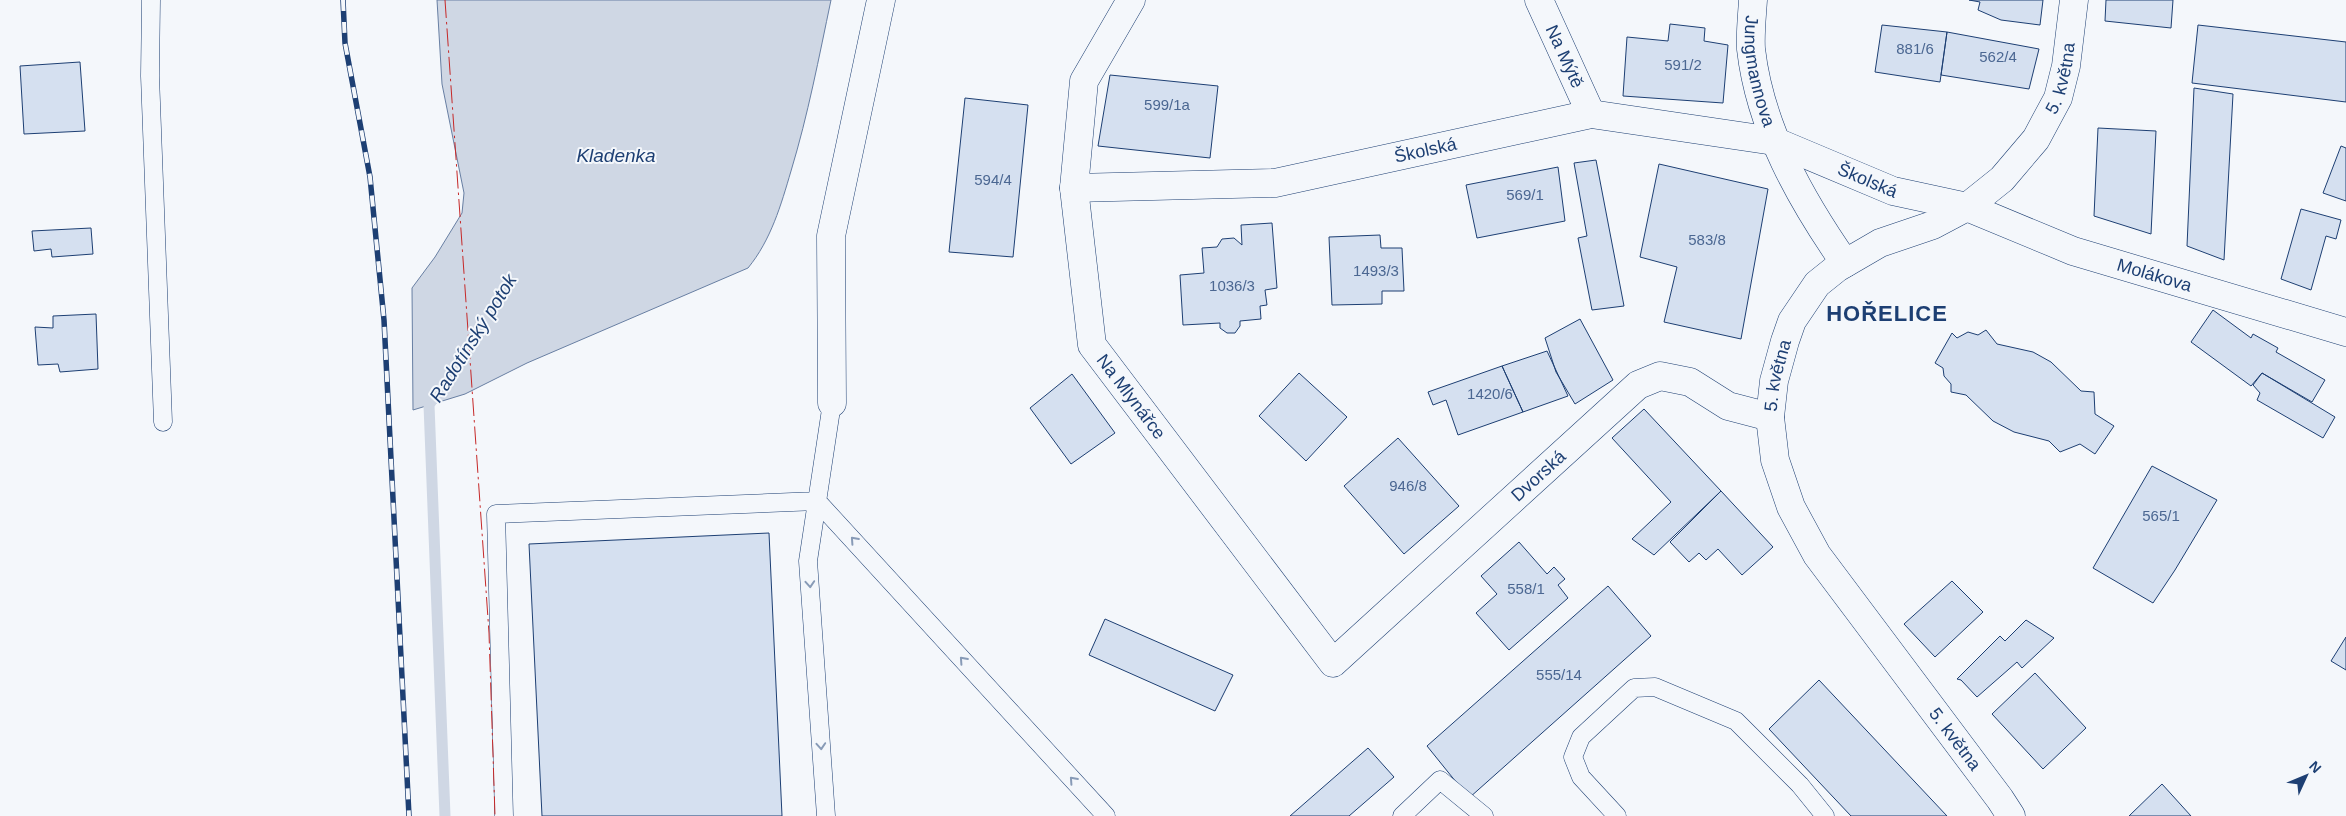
<svg xmlns="http://www.w3.org/2000/svg" width="2346" height="816" font-family="Helvetica,sans-serif">
<style>
.water{fill:#cfd7e4;stroke:#687fa3}
.lines{fill:none;stroke-linecap:round;stroke-linejoin:round}
.stream{stroke:#cfd7e4;stroke-width:11}
.building{fill:#d5e0f0;stroke:#1d3f73}
.lane-casing{stroke:#1d3f73;stroke-width:19}
.street-casing{stroke:#1d3f73;stroke-width:29}
.secondary-casing{stroke:#1d3f73;stroke-width:29}
.lane{stroke:#f4f7fb;stroke-width:18}
.street{stroke:#f4f7fb;stroke-width:28}
.secondary{stroke:#f4f7fb;stroke-width:28}
.rail-casing{stroke:#1d3f73;stroke-width:5.5}
.rail{stroke:#f4f7fb;stroke-width:4;stroke-dasharray:11;stroke-linecap:butt}
.power{stroke:#c62828;stroke-width:1;stroke-dasharray:18 4 2.5 4;stroke-linecap:butt}
.oneway{stroke:#889bb7}
.labels{text-anchor:middle;dominant-baseline:central;stroke-width:4;stroke-linejoin:round;paint-order:stroke}
.number-label{font-size:15px;fill:#4b6792}
.street-label{font-size:18px;fill:#1d3f73;stroke:#f4f7fb}
.water-label{font-size:19px;font-style:italic;fill:#1d3f73;stroke:#f4f7fb}
.district-label{font-size:22px;font-weight:bold;letter-spacing:1px;fill:#1d3f73;stroke:#f4f7fb}
</style>
<rect width="100%" height="100%" fill="#f4f7fb"/>
<!-- water -->
<path class="water" d="M437,0H831C819,57 808,115 791,171C781,205 771,240 748,268L527,363L465,394L413,410L412,288L435,257L462,213L464,193L442,84Z"/>
<g class="lines">
<!-- stream -->
<path class="stream" d="M436,394L429,405L445,816"/>
</g>
<!-- building -->
<path class="building" d="M1969,0H2043L2040,25L2001,20L1978,10L1980,2Z
M2106,0H2173L2171,28L2105,21Z
M1670,24L1705,28L1704,41L1728,45L1723,103L1623,96L1627,37L1668,41Z
M1882,25L1947,32L1940,82L1875,72Z
M2198,25L2346,42V102L2192,83Z
M1947,32L2039,49L2029,89L1941,75Z
M80,62L85,131L24,134L20,66Z
M1110,75L1218,86L1210,158L1098,146Z
M2194,88L2233,94L2224,260L2187,246Z
M965,98L1028,105L1013,257L949,252Z
M2098,128L2156,131L2151,234L2094,216Z
M2341,146L2346,148V201L2323,193Z
M1596,160L1624,306L1592,310L1578,238L1587,236L1574,163Z
M1659,164L1768,189L1741,339L1664,322L1677,267L1640,257Z
M1558,167L1565,221L1477,238L1466,185Z
M2301,209L2341,220L2336,239L2326,236L2311,290L2281,279Z
M1272,223L1277,288L1265,290L1267,305L1260,306L1261,319L1240,321V326L1235,333H1227L1220,328V323L1183,325L1180,275L1204,273L1202,248L1217,247L1222,239L1234,238L1242,245L1241,225Z
M91,228L93,254L52,257L51,249L34,251L32,231Z
M1380,235L1381,248H1402L1404,291H1382V304L1332,305L1329,237Z
M2213,310L2251,338L2253,334L2278,348L2276,352L2325,380L2312,402L2262,373L2251,386L2191,342Z
M96,314L98,369L60,372L58,364L38,365L35,327L53,328V316Z
M1580,319L1613,380L1575,404L1556,372L1545,338Z
M1986,330L1997,344L2033,352L2051,362L2081,391L2094,392L2095,414L2114,426L2095,454L2080,444L2060,452L2049,441L2014,432L1993,421L1966,395L1951,392V384L1944,376L1943,368L1935,363L1952,333L1957,338L1968,332L1978,335Z
M1547,351L1568,396L1523,412L1502,366Z
M1502,366L1523,412L1458,435L1446,400L1433,405L1428,392Z
M1299,373L1347,417L1306,461L1259,416Z
M2262,373L2335,417L2323,438L2257,400L2260,393L2253,385Z
M1072,374L1115,433L1071,464L1030,408Z
M1644,409L1721,491L1654,555L1632,539L1671,502L1612,438Z
M1398,438L1459,506L1404,554L1344,486Z
M2152,466L2217,500L2175,570L2153,603L2093,568Z
M1721,491L1773,547L1742,575L1718,549L1706,560L1699,553L1689,562L1670,542Z
M769,533L782,816H542L529,544Z
M1519,542L1547,574L1554,567L1565,579L1558,585L1568,598L1509,650L1476,613L1497,594L1481,576Z
M1952,581L1983,612L1935,657L1904,624Z
M1608,586L1651,636L1469,798L1427,746Z
M1105,619L1233,675L1215,711L1089,655Z
M2026,620L2054,638L2022,668L2017,662L1977,697L1961,680L1957,679L2000,636L2005,641Z
M2346,637V670L2331,661Z
M2035,673L2086,728L2043,769L1992,714Z
M1819,680L1947,816H1851L1769,729Z
M1368,748L1394,777L1349,816H1290Z
M2162,784L2191,816H2129Z"/>
<g class="lines">
<defs>
<path id="lane" d="M151,0L150,76L163,422
M504,816L496,514L817,501L1106,816
M826,816L808,561L832,403
M1402,816L1440,780L1484,816
M1617,816L1581,777L1573,757L1581,737L1634,688L1655,687L1736,721L1800,785L1825,816"/>
<g id="street">
<path id="s1" d="M1131,0L1084,81L1074,188L1092,345L1333,663L1638,385L1660,376L1690,382L1728,406L1770,417"/>
<path id="s2" d="M1539,0L1591,114"/>
<path id="s3" d="M1753,0C1752,16 1750,34 1751,49C1760,128 1801,200 1845,263"/>
<path id="s4" d="M1074,188L1275,183L1591,114L1774,141L1893,191L1967,207L2073,251L2346,332"/>
<path d="M832,403L831,236L881,0"/>
</g>
<g id="secondary">
<path id="s5" d="M2011,816L2000,799L1817,555L1791,507L1775,460L1770,417L1774,381L1785,341L1792,321L1817,284L1837,268L1880,243L1933,225L1967,207L2002,179L2036,139L2058,98L2066,66L2074,0"/>
</g>
</defs>
<!-- lane casing -->
<use href="#lane" class="lane-casing"/>
<!-- street casing -->
<use href="#street" class="street-casing"/>
<!-- secondary casing -->
<use href="#secondary" class="secondary-casing"/>
<!-- lane -->
<use href="#lane" class="lane"/>
<!-- street -->
<use href="#street" class="street"/>
<!-- secondary -->
<use href="#secondary" class="secondary"/>
<defs>
<path id="rail" d="M343,0L345,43L370,177L384,320L409,816"/>
</defs>
<!-- rail casing -->
<use href="#rail" class="rail-casing"/>
<!-- rail -->
<use href="#rail" class="rail"/>
<!-- power -->
<path class="power" d="M445,0L489,633L495,816"/>
</g>
<!-- one-way arrows -->
<defs><path id="oneway-chevron" d="M-2-3.5L2.5 0L-2 3.5" fill="none" stroke-width="1.6" stroke-linecap="round" stroke-linejoin="round" transform="scale(1.25)"/></defs>
<g class="oneway">
<use href="#oneway-chevron" transform="translate(854 540) rotate(-132)"/>
<use href="#oneway-chevron" transform="translate(810 584) rotate(86)"/>
<use href="#oneway-chevron" transform="translate(963 660) rotate(-132)"/>
<use href="#oneway-chevron" transform="translate(821 746) rotate(86)"/>
<use href="#oneway-chevron" transform="translate(1073 780) rotate(-132)"/>
</g>
<g class="labels">
<!-- number labels -->
<g class="number-label">
<text x="1915" y="48">881/6</text>
<text x="1998" y="56">562/4</text>
<text x="1683" y="64">591/2</text>
<text x="1167" y="104">599/1a</text>
<text x="993" y="179">594/4</text>
<text x="1525" y="194">569/1</text>
<text x="1707" y="239">583/8</text>
<text x="1376" y="270">1493/3</text>
<text x="1232" y="285">1036/3</text>
<text x="1490" y="393">1420/6</text>
<text x="1408" y="485">946/8</text>
<text x="2161" y="515">565/1</text>
<text x="1526" y="588">558/1</text>
<text x="1559" y="674">555/14</text>
</g>
<!-- street labels -->
<g class="street-label">
<text stroke="none"><textPath href="#s2" startOffset="62">Na Mýtě</textPath></text>
<text stroke="none"><textPath href="#s3" startOffset="72">Jungmannova</textPath></text>
<text stroke="none"><textPath href="#s5" startOffset="950">5. května</textPath></text>
<text stroke="none"><textPath href="#s4" startOffset="355">Školská</textPath></text>
<text stroke="none"><textPath href="#s4" startOffset="811">Školská</textPath></text>
<text stroke="none"><textPath href="#s4" startOffset="1114">Molákova</textPath></text>
<text stroke="none"><textPath href="#s5" startOffset="515">5. května</textPath></text>
<text stroke="none"><textPath href="#s1" startOffset="424">Na Mlynářce</textPath></text>
<text stroke="none"><textPath href="#s1" startOffset="1036">Dvorská</textPath></text>
<text transform="translate(1955 739) rotate(53)">5. května</text>
</g>
<!-- water labels -->
<g class="water-label">
<text x="616" y="155">Kladenka</text>
<text transform="translate(473 338) rotate(-58)">Radotínský potok</text>
</g>
<!-- district labels -->
<g class="district-label">
<text x="1887" y="313">HOŘELICE</text>
</g>
</g>
<!-- north arrow -->
<g transform="translate(2306 776) rotate(46)" stroke="#f4f7fb" stroke-width="4" paint-order="stroke">
<path d="M0-4L9 19L0 12L-9 19Z" fill="#1d3f73"/>
<text y="-8" font-size="14" font-weight="bold" text-anchor="middle" fill="#1d3f73">N</text>
</g>
</svg>
